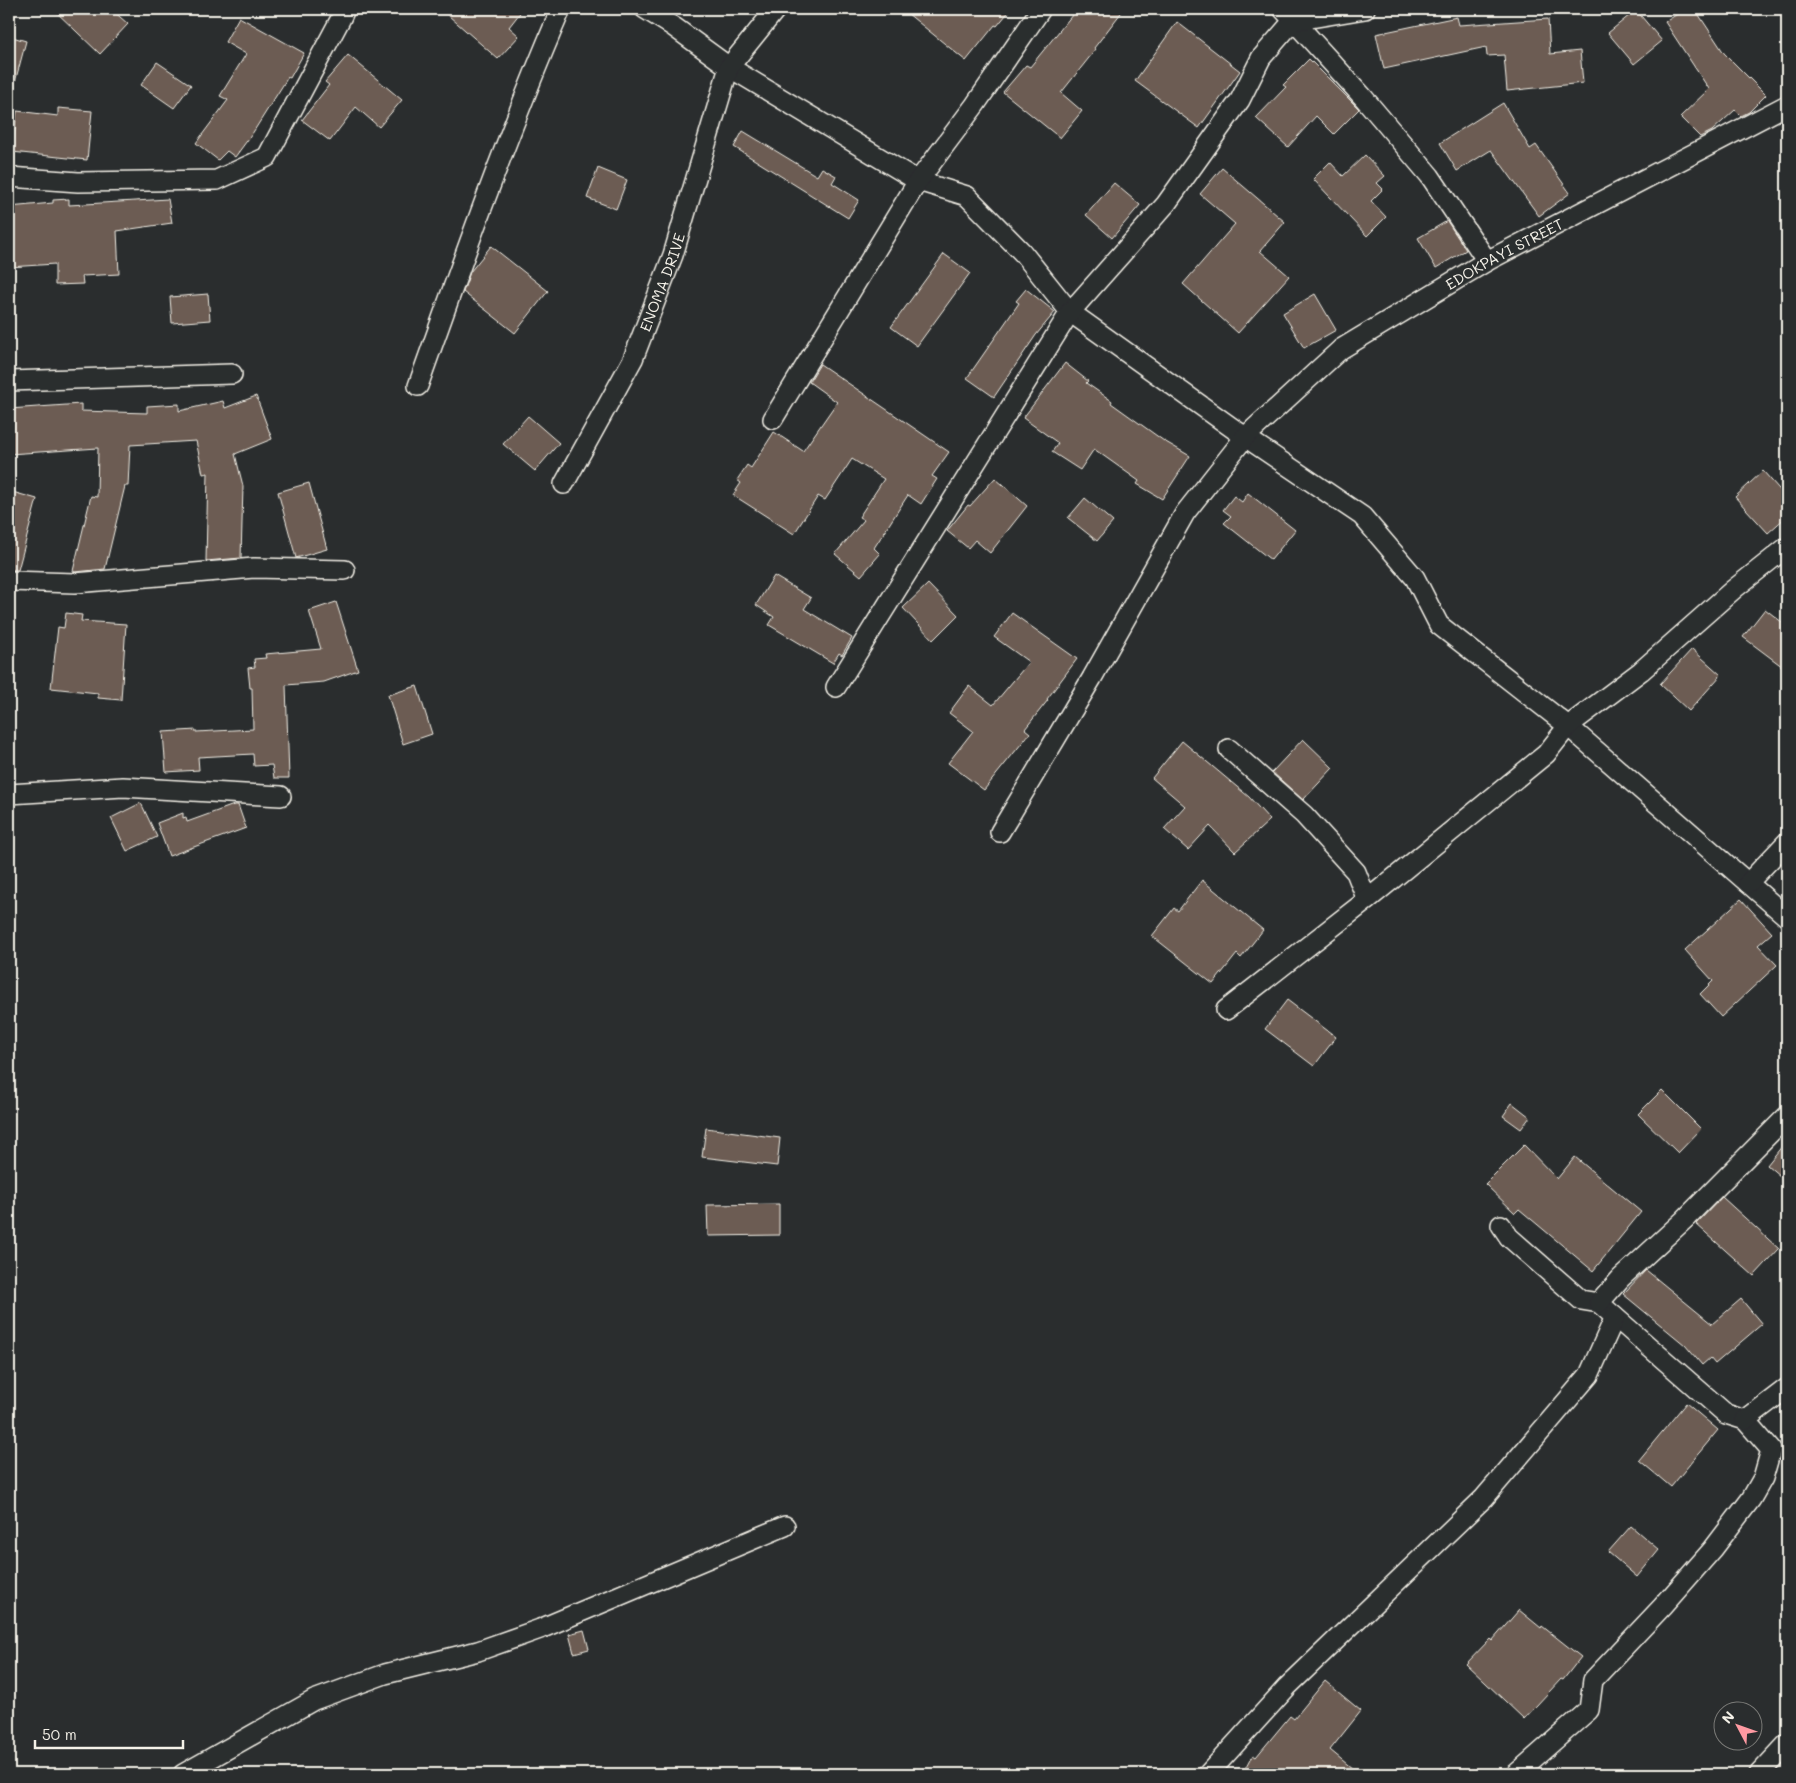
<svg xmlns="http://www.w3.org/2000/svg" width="1796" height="1783" font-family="Mali,sans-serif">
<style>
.building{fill:#6c5c53;stroke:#f4f1e8}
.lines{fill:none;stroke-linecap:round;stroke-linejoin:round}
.minor-casing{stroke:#f4f1e8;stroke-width:22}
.minor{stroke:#2a2d2e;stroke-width:19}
.labels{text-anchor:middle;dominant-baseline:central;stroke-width:4.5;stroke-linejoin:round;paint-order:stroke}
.street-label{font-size:15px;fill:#f4f1e8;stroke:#2a2d2e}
</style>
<rect width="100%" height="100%" fill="#2a2d2e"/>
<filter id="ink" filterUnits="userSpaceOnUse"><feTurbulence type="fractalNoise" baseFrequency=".02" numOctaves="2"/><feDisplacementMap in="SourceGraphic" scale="10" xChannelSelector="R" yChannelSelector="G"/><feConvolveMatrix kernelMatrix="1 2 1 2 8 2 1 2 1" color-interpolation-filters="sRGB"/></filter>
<g filter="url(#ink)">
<!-- building -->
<path class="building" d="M53,9H111L128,24L100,54Z
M441,9H523L509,27L519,36L498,59Z
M902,9H1011L997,26L995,25L966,61Z
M1077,9H1124L1094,48L1096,49L1061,93L1082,111L1060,138L1003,92L1026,65L1030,67Z
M1685,9H1695L1724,53L1766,95L1749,112L1741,116L1735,110L1712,131L1700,137L1680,117L1709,89L1665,22Z
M1636,10L1662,41L1634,64L1608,33Z
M239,17L304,53L290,78L288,77L252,134L235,157L227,151L218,160L196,143L228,100L220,96L246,54L225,42Z
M1457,17L1459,25L1548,19L1550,54L1580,51L1583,83L1507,91L1504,55L1487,56L1486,47L1384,69L1376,34Z
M1177,22L1240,71L1199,128L1135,81Z
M9,36L26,41L14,86L9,85Z
M348,55L402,100L379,127L356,107L330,141L302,120L329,85L325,82Z
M1309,59L1359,109L1334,134L1316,116L1288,147L1256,118L1286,87L1283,85Z
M157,62L191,85L174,108L141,85Z
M1503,103L1530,149L1536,145L1570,193L1539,216L1491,150L1457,171L1440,143Z
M58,108L92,111L87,160L12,152L17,111L58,116Z
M743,131L817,176L822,168L836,176L832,183L859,200L848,218L734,147Z
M1365,155L1385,176L1377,183L1383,189L1371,201L1386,217L1367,236L1313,179L1330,162L1343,176Z
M598,168L627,180L616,209L587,198Z
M1222,168L1285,222L1260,251L1289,276L1238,333L1183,284L1235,224L1200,194Z
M1114,183L1140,205L1112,238L1086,215Z
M69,199V205L168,199L172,223L117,231L119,274L82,276L83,284L55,285V264L9,267V207L53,203V200Z
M1447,221L1466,250L1436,268L1418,238Z
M491,246L548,291L515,333L463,292L470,272Z
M944,254L970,273L917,346L891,327Z
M1026,289L1055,312L1036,335L994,397L967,378L1019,303L1016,301Z
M208,294L210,320L172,323L170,297Z
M1315,294L1336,330L1304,348L1283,313Z
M1065,363L1088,381L1086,383L1112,401L1111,403L1164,441L1190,456L1162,499L1137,484L1139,481L1094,449L1080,470L1052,452L1058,443L1023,418Z
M820,364L949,452L932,476L937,479L921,504L908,495L874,548L880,554L861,576L835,554L864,520L859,517L884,479L852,459L825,500L818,496L794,534L733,495L741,483L737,480L747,465L751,468L774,432L803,451L837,402L809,382Z
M256,396L272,439L235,454L243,486L241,558L206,561L208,473L203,474L196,441L130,445L128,486H125L105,569L75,572L73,571L91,496L97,497L98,448L9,454V409L81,404V411L147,413V406L179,404V411L223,401L225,408Z
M528,416L559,443L535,471L503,444Z
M1763,471L1787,498V516L1768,533L1735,497Z
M995,478L1027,506L990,553L975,540L968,548L947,531L968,505L970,506Z
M309,483L327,549L296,558L278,492Z
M9,491L37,499L18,570H9Z
M1248,493L1295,530L1271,560L1224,523L1231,516L1223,510L1234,496L1242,502Z
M1085,498L1113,522L1097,541L1068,518Z
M774,576L811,598L804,609L852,638L842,655L839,653L833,663L769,625L774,617L756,605Z
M928,584L958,615L933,640L903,608Z
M336,602L358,670L324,682L286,685L289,778H274L272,765L254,766L253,754L198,757L199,770L166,772L163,732L196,730V732L253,729L252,688H250L248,668L255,667L254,659L266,658L265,654L321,649L309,611Z
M1765,609L1787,626V670L1743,637Z
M66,613L82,615L81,621L126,624L121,700L98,698V693L51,688L58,627L64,628Z
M1012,613L1077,659L1047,699L1048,700L1025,729L1030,733L984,790L948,763L973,731L949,713L969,686L993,705L1029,662L994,637Z
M1692,649L1721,675L1689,711L1660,684Z
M417,686L432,734L403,744L388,695Z
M1303,739L1333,768L1303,800L1272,772Z
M1182,741L1249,797L1270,820L1235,852L1210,826L1188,850L1164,829L1185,806L1152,778Z
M141,803L157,837L127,851L111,818Z
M234,805H238L246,828L169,856L157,823L183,813V818L186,817L187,822Z
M1202,880L1263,930L1241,958L1237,954L1213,984L1152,936L1174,908L1178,911Z
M1741,899L1772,933L1758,945L1777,965L1721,1017L1700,994L1713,981L1685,950Z
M1287,1000L1336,1037L1314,1066L1265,1029Z
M1662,1090L1701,1129L1678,1153L1638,1114Z
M1512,1103L1530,1117L1521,1129L1503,1116Z
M706,1128L780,1138L777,1166L702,1157Z
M1787,1140V1182L1767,1165Z
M1524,1145L1557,1179L1575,1157L1641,1212L1593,1271L1519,1209L1515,1213L1485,1184Z
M1722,1197L1779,1249L1754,1276L1696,1224Z
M779,1204V1235L708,1236L707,1205Z
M1646,1270L1712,1324L1741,1299L1762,1324L1715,1364L1710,1358L1702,1365L1685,1345L1623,1294Z
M1686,1403L1718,1430L1671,1487L1639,1460Z
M1631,1526L1659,1550L1637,1577L1608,1552Z
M1519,1610L1541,1628L1542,1626L1581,1657L1563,1680L1561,1679L1524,1719L1466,1664L1490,1639L1492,1641Z
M584,1630L589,1649L574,1653L569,1634Z
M1325,1681L1361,1711L1330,1750L1359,1774H1243L1253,1755L1256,1757L1290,1716L1294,1719Z"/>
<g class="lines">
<defs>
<g id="minor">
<path d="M645,9L674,27L729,67L918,181L967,196L1022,252L1070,312L1245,437L1362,516L1415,578L1439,625L1568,726L1787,917"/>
<path d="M1283,9L1363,97L1430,176L1487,261"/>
<path d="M9,177L78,182L217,180L267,157L341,18L345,9"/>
<path d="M9,381L232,374"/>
<path d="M418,386C463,259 508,132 561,9"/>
<path d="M773,419L918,181L975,105L1041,9"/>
<path id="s1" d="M564,484L633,359L673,255L729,67L776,9"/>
<path d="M9,581L75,583L254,568L345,570"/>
<path d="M836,687L1070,312L1166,204L1240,100L1261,58L1293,21L1365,9"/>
<path d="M1229,749L1304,815L1356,872L1367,900"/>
<path d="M9,794L123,787L281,796"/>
<path id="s2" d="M1000,832L1092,678L1185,513L1245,437L1341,349L1487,261L1787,105"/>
<path d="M1748,883L1787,842"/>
<path d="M1226,1010L1367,900L1546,754L1568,726L1641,671L1734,589L1787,547"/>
<path d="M1501,1225L1509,1237L1581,1300L1599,1303L1726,1414L1745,1420L1771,1450L1763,1478L1751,1499L1713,1549L1662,1607L1593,1680L1589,1710L1516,1774"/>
<path d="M1599,1303L1621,1278L1684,1220L1787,1116"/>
<path d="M1745,1420L1787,1388"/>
<path d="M183,1774L314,1700L385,1674L478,1651L540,1629L785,1526"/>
<path d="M1208,1774L1287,1687L1484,1498L1589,1375L1615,1317"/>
<path d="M1759,1774L1787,1744"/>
</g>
</defs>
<!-- minor casing -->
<use href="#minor" class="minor-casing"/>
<!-- minor -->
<use href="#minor" class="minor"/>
</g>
</g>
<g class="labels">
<!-- street labels -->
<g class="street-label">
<text stroke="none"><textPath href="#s2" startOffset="785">EDOKPAYI STREET</textPath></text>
<text stroke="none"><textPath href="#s1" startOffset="225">ENOMA DRIVE</textPath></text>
</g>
</g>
<!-- margin -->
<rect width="1796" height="1783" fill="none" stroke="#2a2d2e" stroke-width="30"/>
<rect x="15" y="15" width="1766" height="1753" fill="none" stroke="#f4f1e8" stroke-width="2" filter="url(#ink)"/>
<!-- north arrow -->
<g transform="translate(1738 1726) rotate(311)"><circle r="24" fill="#2a2d2e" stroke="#7b7b78"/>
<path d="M0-4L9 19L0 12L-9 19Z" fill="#ff9aa2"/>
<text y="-8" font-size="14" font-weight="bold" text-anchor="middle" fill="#f4f1e8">N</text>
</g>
<!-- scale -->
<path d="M35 1740v8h148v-8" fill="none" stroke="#f4f1e8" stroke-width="2.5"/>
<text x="42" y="1740" font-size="15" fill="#f4f1e8" stroke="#2a2d2e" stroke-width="4" paint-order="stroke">50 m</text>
</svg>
